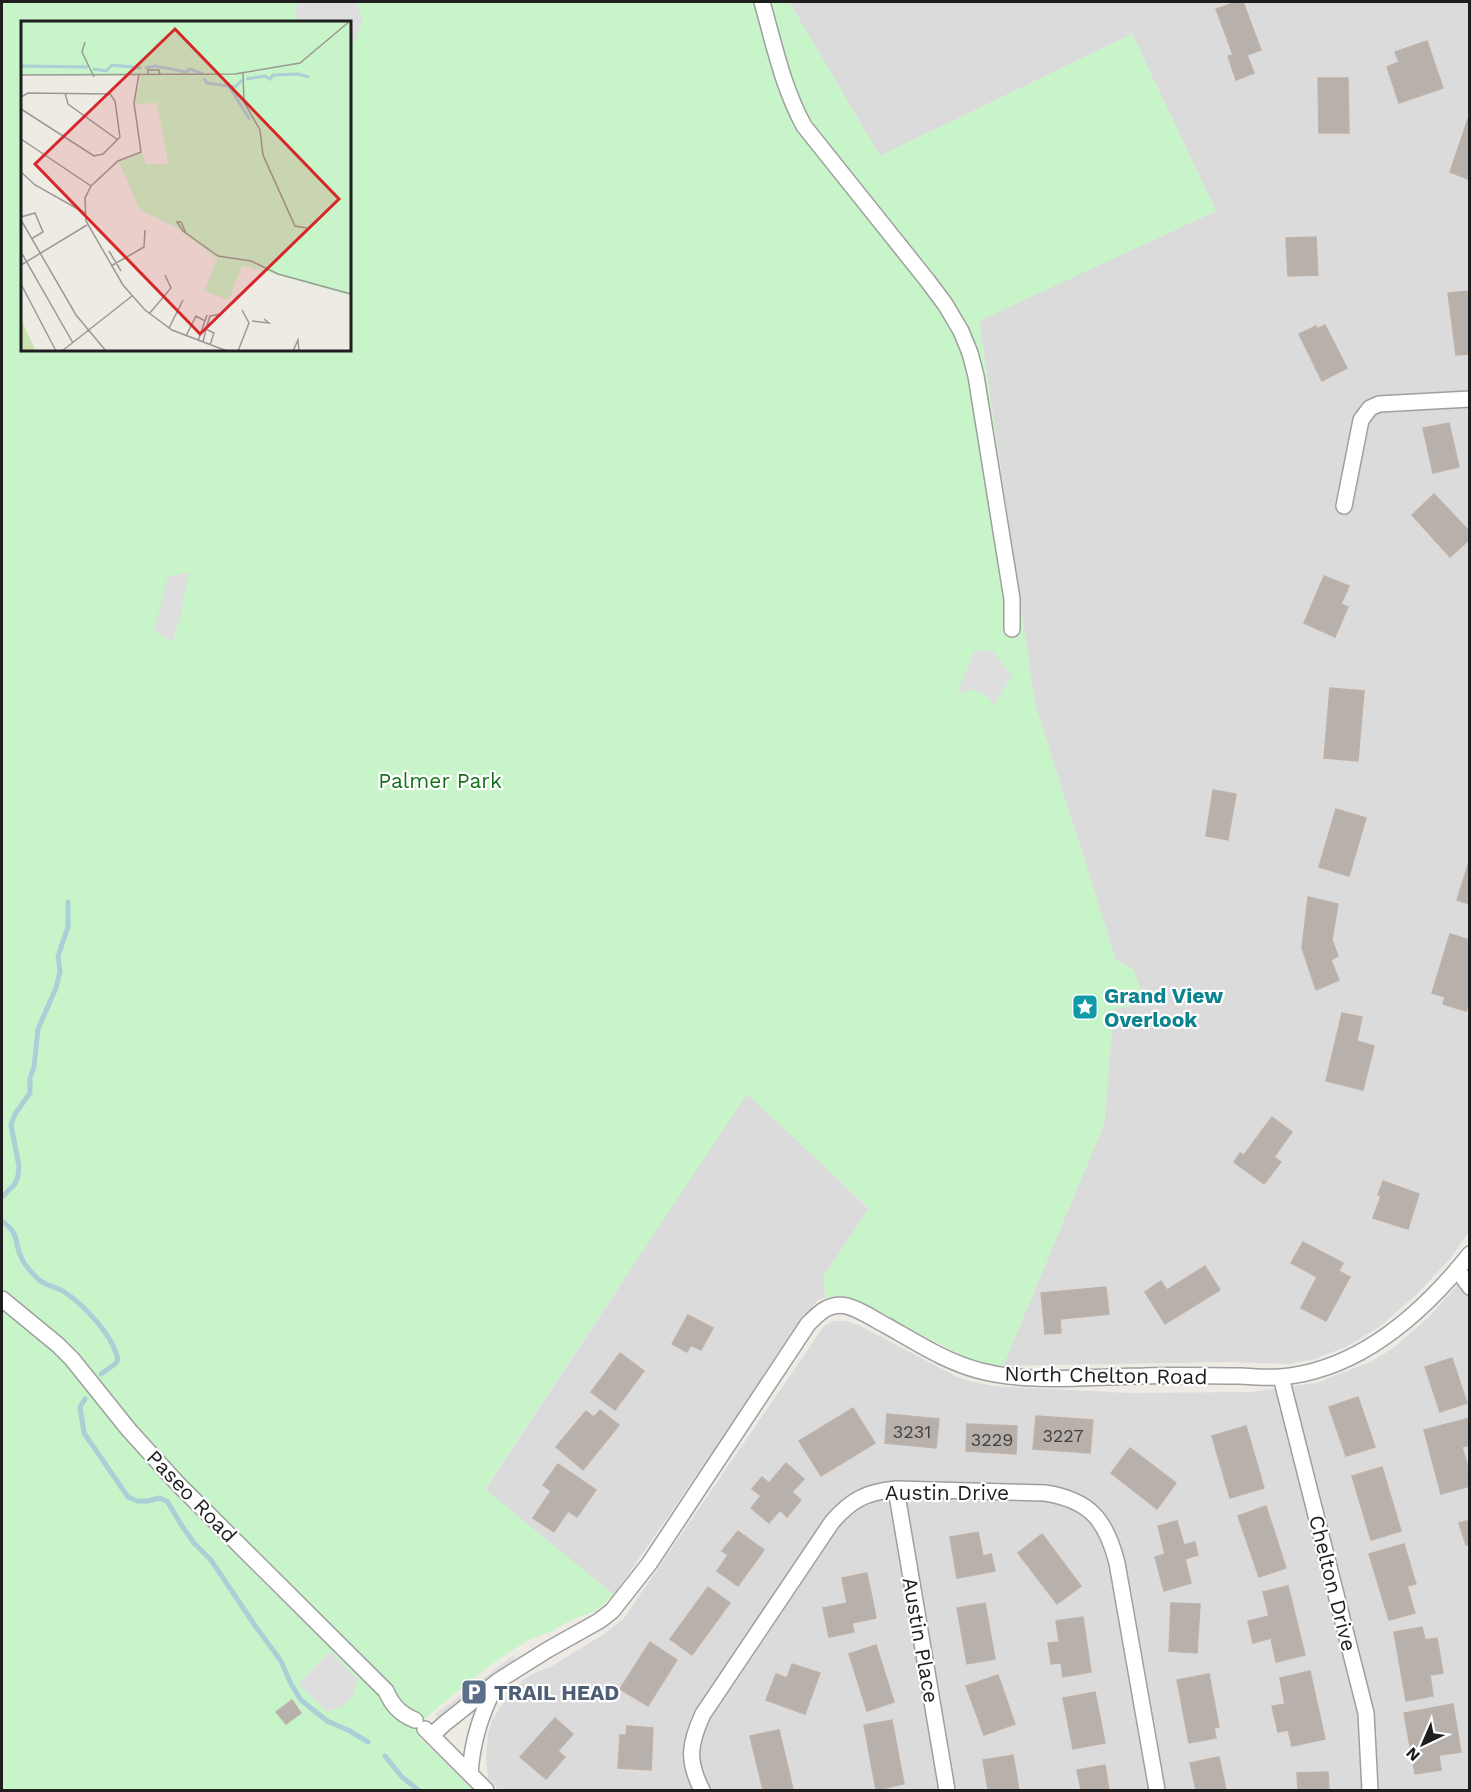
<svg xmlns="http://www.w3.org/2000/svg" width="1471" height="1792" font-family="'Work Sans',sans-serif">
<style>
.residential{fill:#dcdbdb}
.park{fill:#c7f4c9;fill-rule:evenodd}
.parking{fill:#dedede}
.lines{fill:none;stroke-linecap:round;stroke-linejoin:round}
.stream{stroke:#aacfd7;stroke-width:5}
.building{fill:#b7b0ab;stroke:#beb2a9;stroke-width:1.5}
.street-casing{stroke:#9f9f9f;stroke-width:18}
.street{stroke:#fff;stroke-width:15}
.labels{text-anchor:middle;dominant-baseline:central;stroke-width:4.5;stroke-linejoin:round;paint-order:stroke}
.number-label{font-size:18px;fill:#444241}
.park-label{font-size:21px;fill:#17711b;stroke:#fff}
.culture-label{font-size:21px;font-weight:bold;fill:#0d838f;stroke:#fff;text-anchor:start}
.street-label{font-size:21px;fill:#1e1e1e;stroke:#fff}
.service-label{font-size:21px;font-weight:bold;fill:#4e5e75;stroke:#fff;text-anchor:start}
.inset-river{fill:none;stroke:#aacfd7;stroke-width:3}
.inset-road{fill:none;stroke:#9b9995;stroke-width:1.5}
.view{fill:#d62828;fill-opacity:0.15;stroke:#d62828;stroke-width:3}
.inset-edge{fill:none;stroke:#1e1e1e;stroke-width:3}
</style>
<rect width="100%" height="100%" fill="#eeebe5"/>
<!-- residential -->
<path class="residential" d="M789,2H1469V1232L1450,1259L1416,1295L1379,1327L1348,1346L1315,1359L1289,1364L1230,1362L1003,1366L1104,1124L1114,1008L1133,969L1116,960L1035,704L979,320L1216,211L1132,34L880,156Z
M747,1093L869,1209L824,1276L825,1298L818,1300L813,1306L614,1595L485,1490Z
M1469,1272V1790H499L488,1779L486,1759L488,1734L492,1721L501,1706L523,1680L534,1673L552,1666L604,1634L624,1618L824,1326L834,1321H846L859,1325L955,1376L973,1382L994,1386L1130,1393L1251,1392L1316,1383L1370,1362L1392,1349L1428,1318Z"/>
<!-- park -->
<path class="park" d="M2,2H789L880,156L1132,34L1216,211L979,321L1035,704L1116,960L1133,969L1141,989L1129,1007L1114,1009L1104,1124L1003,1366H992L977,1363L847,1298L835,1296L825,1298L824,1276L869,1208L747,1094L485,1489L614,1595L595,1611L569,1621L553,1631L530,1639L493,1663L426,1717L419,1737L473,1790H2ZM22,22H350V350H22Z"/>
<!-- parking -->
<path class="parking" d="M299,2H356L362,18L355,42H350V22H298L294,13Z
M189,572L180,618L172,642L154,631L168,576Z
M992,650L1012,675L994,706L987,696L974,690L957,693L974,651Z
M330,1651L358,1680L352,1697L343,1706L327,1712L298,1684Z
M514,1655L516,1669L444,1724L435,1714Z"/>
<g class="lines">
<!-- stream -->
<path class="stream" d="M2,1197L15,1184L18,1176L19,1166L11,1125L15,1114L30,1093V1078L34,1067L38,1029L56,988L60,971L58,956L68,927V902
M2,1221C23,1237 12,1242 23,1261C26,1267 33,1274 38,1279C45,1286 55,1286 63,1291C84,1305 113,1335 118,1360L115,1364L101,1374
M85,1399L80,1407L84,1433L128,1497L137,1501H148L159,1498L167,1501L182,1526L194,1543L211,1560L256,1627L281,1661L291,1684L301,1700L327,1721L348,1730L368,1742
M385,1756L402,1777L418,1790"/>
</g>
<!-- building -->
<path class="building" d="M1237,2H1243L1261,50L1247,55L1254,73L1236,80L1228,56L1233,55L1216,9Z
M1427,41L1443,88L1399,103L1387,67L1399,62L1395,52Z
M1318,78H1348L1349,133H1319Z
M1468,119L1470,120V180L1450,172Z
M1316,237L1318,275L1288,276L1286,238Z
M1470,291V354L1456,355L1448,293Z
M1325,325L1347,368L1322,381L1299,334L1316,326L1317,329Z
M1449,423L1459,467L1433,473L1423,428Z
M1434,494L1470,532V539L1450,557L1412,515Z
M1324,576L1349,586L1341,604L1348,607L1335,637L1304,623Z
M1330,688L1364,691L1358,761L1324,758Z
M1213,790L1236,794L1228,840L1206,836Z
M1336,809L1366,818L1349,876L1319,867Z
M1470,859V904L1457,900Z
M1308,897L1338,904L1332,940L1338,956L1331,960L1339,980L1316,990L1302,948Z
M1450,934L1470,940V1000L1466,1011L1443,1004L1445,997L1432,993Z
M1342,1013L1362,1017L1357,1041L1374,1046L1363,1090L1326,1081Z
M1272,1117L1292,1132L1274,1157L1281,1162L1264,1184L1234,1162L1240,1153L1244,1155Z
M1383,1181L1419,1194L1408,1229L1373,1218L1381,1196L1378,1195Z
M1303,1242L1343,1263L1339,1271L1350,1277L1326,1321L1301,1308L1317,1277L1291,1263Z
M1205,1266L1220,1290L1165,1324L1145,1292L1161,1281L1167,1290Z
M1106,1287L1109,1314L1060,1319L1061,1333L1045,1334L1041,1293Z
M688,1315L713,1328L701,1350L691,1345L687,1352L672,1344Z
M620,1353L644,1371L615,1410L591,1392Z
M1452,1358L1467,1403L1440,1412L1425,1367Z
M1358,1397L1375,1447L1346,1456L1329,1407Z
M853,1408L875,1443L821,1476L799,1441Z
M600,1410L619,1425L583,1470L556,1447L586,1411L594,1417Z
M887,1414L939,1419L936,1448L885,1443Z
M1036,1416L1093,1420L1090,1453L1033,1449Z
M1470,1418V1445L1462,1447L1470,1474V1486L1441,1494L1424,1430Z
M967,1424L1017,1426L1016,1454L966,1451Z
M1246,1426L1264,1488L1230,1498L1212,1436Z
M1130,1448L1176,1483L1157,1509L1111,1473Z
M786,1463L804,1479L792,1492L801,1500L787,1517L780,1510L769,1523L751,1508L761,1496L752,1489L762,1477L769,1483Z
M558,1464L596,1490L577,1517L568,1511L554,1532L533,1518L551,1491L543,1485Z
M1382,1467L1401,1531L1371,1540L1352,1476Z
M1266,1506L1286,1568L1259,1577L1238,1516Z
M1470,1520V1544L1466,1545L1459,1523Z
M1177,1521L1184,1545L1195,1542L1198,1555L1185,1559L1191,1583L1164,1591L1155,1557L1165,1554L1158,1526Z
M738,1531L764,1550L738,1586L717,1571L728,1555L722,1551Z
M978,1532L983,1556L991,1554L995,1571L957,1578L950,1537Z
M1042,1534L1081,1586L1057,1604L1018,1553Z
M1404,1544L1416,1584L1407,1586L1415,1613L1389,1620L1369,1554Z
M867,1573L876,1618L852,1623L854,1632L829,1637L823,1608L847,1603L842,1578Z
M1288,1586L1305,1655L1276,1662L1271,1638L1253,1643L1248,1621L1269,1616L1263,1592Z
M708,1587L730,1603L692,1655L670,1639Z
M985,1603L995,1659L967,1664L957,1608Z
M1171,1603L1200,1604L1197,1653L1169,1651Z
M1083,1617L1091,1672L1063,1677L1061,1663L1051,1664L1048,1643L1059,1642L1056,1621Z
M1422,1627L1425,1640L1437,1638L1443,1673L1430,1675L1433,1696L1406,1701L1394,1632Z
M650,1642L677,1660L648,1706L620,1689Z
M876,1645L894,1702L867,1711L849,1654Z
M792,1664L820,1673L805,1714L766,1700L776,1674L787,1678Z
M1310,1671L1325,1739L1292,1746L1288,1730L1278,1732L1272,1706L1285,1704L1280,1678Z
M1209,1674L1219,1727L1214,1728L1216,1738L1189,1743L1177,1680Z
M998,1675L1015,1724L984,1735L966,1686Z
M1095,1692L1105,1743L1073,1749L1063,1698Z
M292,1700L301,1713L286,1724L276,1712Z
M1453,1704L1461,1752L1439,1755L1441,1770L1415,1774L1404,1713Z
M555,1718L573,1734L558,1751L565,1757L546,1779L520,1757Z
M892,1720L904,1784L876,1790L864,1725Z
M627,1726L653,1728L651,1770L618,1768L620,1735H626Z
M779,1730L793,1789L763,1790L750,1736Z
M1013,1755L1019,1790H988L983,1760Z
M1219,1757L1226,1790H1196L1190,1763Z
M1105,1765L1109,1790H1081L1077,1770Z
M1328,1772L1329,1790H1298L1297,1773Z"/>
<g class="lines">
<defs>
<path id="street" d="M762,2C774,44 783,88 804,126L927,280L945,304L961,331L970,353L976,376L1012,599V629
M1344,506L1361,420L1370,408L1379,404L1470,399
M1457,1269L1470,1287
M2,1299L58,1345L72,1359L129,1430L178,1484L386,1691C392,1705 400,1714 415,1720
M1281,1377L1366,1713L1370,1790
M896,1489L947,1790
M425,1729L486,1790
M432,1735L444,1724L498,1681L549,1649L599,1621L612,1611L649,1564L808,1324C819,1313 829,1302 847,1306C861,1310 874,1319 887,1326C917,1343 948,1363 981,1371C1031,1384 1093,1376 1144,1376C1176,1375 1208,1376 1240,1376C1253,1377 1268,1378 1281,1377C1360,1370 1423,1313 1470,1254
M470,1774C472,1742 480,1715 495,1687
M702,1790C687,1761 689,1744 703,1714L832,1522C851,1500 866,1492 896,1489L1045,1493C1090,1500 1106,1520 1117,1563L1157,1790"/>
</defs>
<!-- street casing -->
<use href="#street" class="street-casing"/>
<!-- street -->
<use href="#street" class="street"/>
</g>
<!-- icons -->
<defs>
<symbol id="sight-square" viewBox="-11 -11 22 22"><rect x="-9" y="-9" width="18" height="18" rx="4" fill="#0f9aa8" stroke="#fff"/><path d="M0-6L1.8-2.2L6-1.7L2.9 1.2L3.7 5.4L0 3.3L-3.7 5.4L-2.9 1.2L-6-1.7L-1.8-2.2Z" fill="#fff"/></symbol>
<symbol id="parking-square" viewBox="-11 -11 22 22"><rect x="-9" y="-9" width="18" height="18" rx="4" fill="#5c6f8a" stroke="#fff"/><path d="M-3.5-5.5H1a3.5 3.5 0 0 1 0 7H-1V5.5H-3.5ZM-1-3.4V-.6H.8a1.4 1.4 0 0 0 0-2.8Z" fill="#fff"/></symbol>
</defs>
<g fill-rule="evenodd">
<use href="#sight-square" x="1070" y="992" width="30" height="30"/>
<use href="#parking-square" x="459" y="1677" width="30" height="30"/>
</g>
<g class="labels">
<!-- number labels -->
<g class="number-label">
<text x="912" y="1431">3231</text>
<text x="1063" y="1435">3227</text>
<text x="992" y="1439">3229</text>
</g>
<!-- park labels -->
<g class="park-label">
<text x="440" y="780">Palmer Park</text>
</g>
<!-- culture labels -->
<g class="culture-label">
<text x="1104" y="995">Grand View<tspan x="1104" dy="24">Overlook</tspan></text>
</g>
<!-- street labels -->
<g class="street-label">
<text transform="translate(1106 1375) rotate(1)">North Chelton Road</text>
<text x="947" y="1492">Austin Drive</text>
<text transform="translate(192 1496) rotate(46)">Paseo Road</text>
<text transform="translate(1333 1583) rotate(76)">Chelton Drive</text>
<text transform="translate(921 1640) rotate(80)">Austin Place</text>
</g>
<!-- service labels -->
<g class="service-label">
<text x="494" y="1692">TRAIL HEAD</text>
</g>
</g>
<!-- overview -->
<g transform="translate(21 21)">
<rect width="330" height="330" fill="#eeebe5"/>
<path d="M0,298L14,328L11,330H0Z" fill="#cbe3b1"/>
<path d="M0,0H330V275L221,244L208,279L183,270L196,238L156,207L119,189L98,141L121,131L125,143H147L136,82L114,83L120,55L0,54Z" fill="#c7f4c9"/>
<path class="inset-river" d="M0,45L67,46M124,47L134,45L165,51L169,48L182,53M72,48L85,50L91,44L121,47M183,57L186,62L214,66L221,59M225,58L244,55L249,58L252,54L277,53L288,56M208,65L229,99"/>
<path class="inset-road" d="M64,21L61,31L73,56M222,52L223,81L239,109L242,134L274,205L286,207M118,53L113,82L120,131L97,140L70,165L64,177L65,200L102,264L124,289L151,309L206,330M127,53V49H138L139,54M0,54L214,53L279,42L329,0M44,72L47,83L97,119M0,76L7,72L89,73L94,80L99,116L82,133L73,135L0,88M0,118L70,165M0,151L14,164L64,192M0,196L14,192L22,211L10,218M0,199L55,294L85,330M165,212L160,201H156L162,210L197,235L230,240L257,253L330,273M88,230L100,250M0,231L52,322M0,244L66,204M90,245L123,226L124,209M0,263L35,330M128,293L150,267L144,254M231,300L248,302L243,298M148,307L162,279M185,308L189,295L201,293M165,315L175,295L184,300M177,320L186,294M182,321L185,308L193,312L189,324M41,330L111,275M217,330L228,302L221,289M272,330L277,319L278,330"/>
<path class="view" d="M154,8L318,178L179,313L14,143Z"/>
<rect width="330" height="330" class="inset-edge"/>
</g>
<!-- border -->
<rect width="1471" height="1792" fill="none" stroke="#1e1e1e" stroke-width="6"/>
<!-- north arrow -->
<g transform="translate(1423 1744) rotate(224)" stroke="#ffffff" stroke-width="4.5" paint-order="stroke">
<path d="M0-4.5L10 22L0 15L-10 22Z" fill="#1e1e1e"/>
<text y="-9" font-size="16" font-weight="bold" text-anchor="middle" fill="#1e1e1e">N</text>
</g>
</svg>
